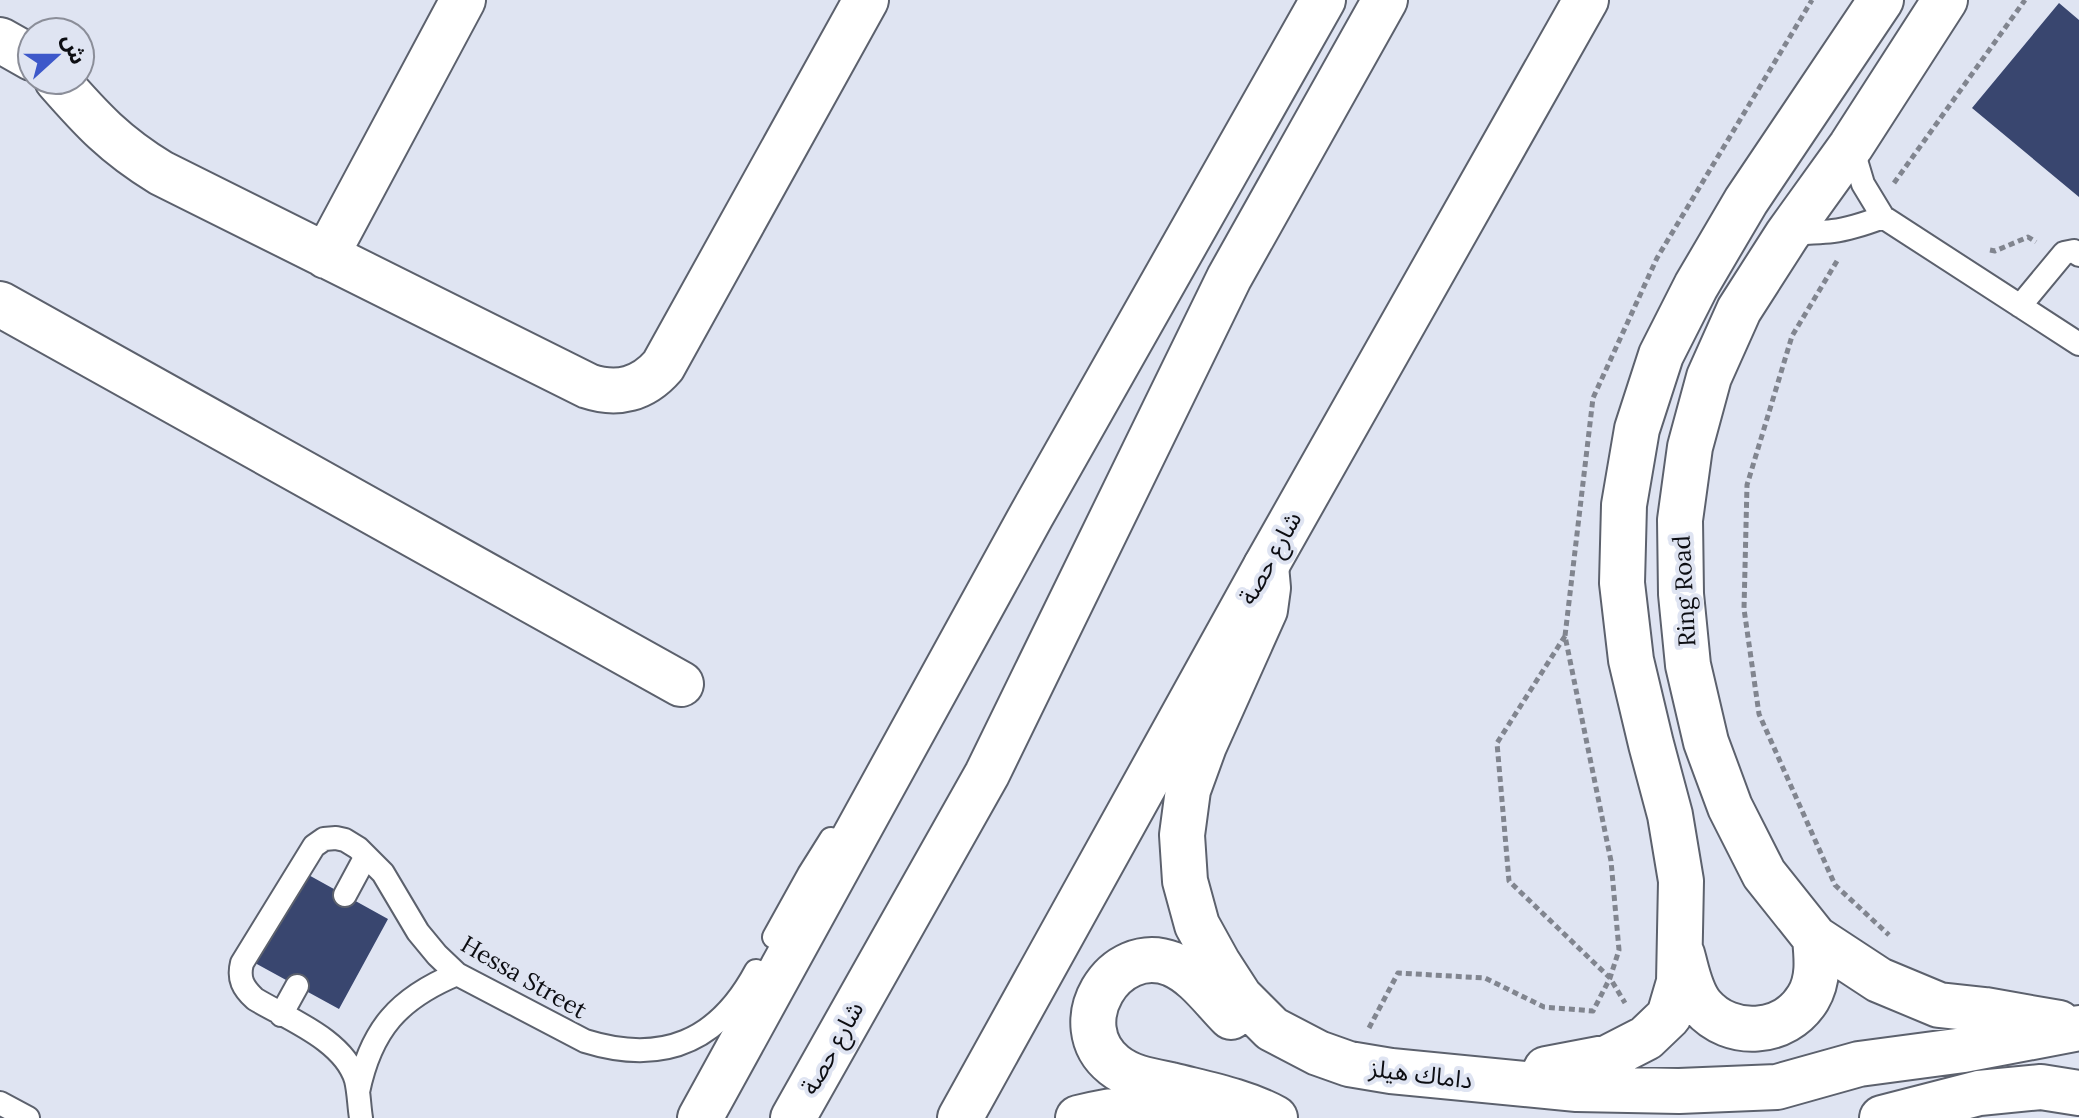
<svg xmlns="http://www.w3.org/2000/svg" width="2079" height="1118" font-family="Lora,'Noto Sans Arabic',serif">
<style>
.building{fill:#39466f}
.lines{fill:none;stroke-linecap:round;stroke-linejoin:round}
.lane-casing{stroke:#5c616d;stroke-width:26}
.street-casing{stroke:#5c616d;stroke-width:48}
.secondary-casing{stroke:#5c616d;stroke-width:48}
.primary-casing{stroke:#5c616d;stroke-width:48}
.path{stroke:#81858f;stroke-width:5;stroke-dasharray:6 4;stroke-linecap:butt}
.lane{stroke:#fff;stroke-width:22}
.street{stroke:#fff;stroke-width:44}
.secondary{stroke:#fff;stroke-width:44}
.primary{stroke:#fff;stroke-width:44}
.labels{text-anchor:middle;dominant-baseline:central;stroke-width:8;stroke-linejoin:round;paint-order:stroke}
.street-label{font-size:24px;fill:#0d0e13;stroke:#dfe4f2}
</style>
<rect width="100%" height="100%" fill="#dfe4f2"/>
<!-- building -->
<path class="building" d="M2059,3L2079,20V197L1972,108Z
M305,873L388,919L339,1009L255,963Z"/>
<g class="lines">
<defs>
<path id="lane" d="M1852,147L1863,184L1883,217L2079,344
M1787,235C1803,232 1817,233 1833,231C1850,229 1867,223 1883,217
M2020,306L2064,253L2074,251L2079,255
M345,895L366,856
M774,937L809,874L831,839
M281,1015L297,986
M358,1092C371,1029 399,998 457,974
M0,1103L28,1118
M361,1118C359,1106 359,1092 356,1080C344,1040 288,1019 255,999C243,988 238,979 242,963L314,846L324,839L336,838L345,840L358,848L383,873L418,932L437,955L457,974L585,1041C662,1065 718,1042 756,971"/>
<path id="street" d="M0,40L32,58
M57,80C92,120 115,145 161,173L588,386C618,396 643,389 663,366L866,0
M326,256L463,0
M0,304L681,684"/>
<path id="secondary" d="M1945,0L1851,146L1787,235L1739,310L1709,377L1690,447L1680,520L1681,594L1688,665L1706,742L1730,807L1764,874L1815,938L1879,980L1939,1005L1985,1010L2059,1023
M1266,566L1268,588L1265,610L1204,746L1188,790L1182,835L1185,881L1197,925L1218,963L1240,997L1272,1029L1318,1053L1349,1064L1391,1071L1577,1089L1679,1091L1777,1087L1859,1064L1964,1050L2079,1028
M1682,954C1687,971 1690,992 1702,1006C1730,1039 1785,1036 1808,998C1819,980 1817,959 1815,938
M1231,1017C1213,999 1196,974 1172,964C1113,941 1064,1025 1114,1065C1130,1078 1151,1081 1171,1085C1206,1094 1244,1101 1275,1118
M1546,1069L1609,1057L1646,1038L1669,1016L1679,982L1681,881L1670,815L1651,744L1631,660L1622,583L1624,505L1637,429L1661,355L1696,286L1746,201L1881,0
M700,1118L1031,516L1323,0
M1078,1118C1120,1108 1147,1105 1190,1109
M1882,1118L1979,1093L2041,1087L2079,1093"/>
<path id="primary" d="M793,1118L987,774L1229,278L1385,0
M960,1118L1266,566L1586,0"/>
</defs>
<!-- lane casing -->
<use href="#lane" class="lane-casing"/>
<!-- street casing -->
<use href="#street" class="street-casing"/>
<!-- secondary casing -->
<use href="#secondary" class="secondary-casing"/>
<!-- primary casing -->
<use href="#primary" class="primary-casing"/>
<!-- path -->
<path class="path" d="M1894,183L2025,0
M1990,250L1995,251L2028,237L2036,242
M1837,261L1792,336L1747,485L1744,609L1759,714L1835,885L1889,935
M1565,636L1497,743L1509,881L1610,978L1625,1003
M1369,1028L1398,973L1485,978L1544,1007L1593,1011L1610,978L1619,950L1611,861L1565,636L1593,398L1657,258L1812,0"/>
<!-- lane -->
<use href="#lane" class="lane"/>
<!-- street -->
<use href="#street" class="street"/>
<!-- secondary -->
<use href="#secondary" class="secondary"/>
<!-- primary -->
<use href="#primary" class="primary"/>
</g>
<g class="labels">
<!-- street labels -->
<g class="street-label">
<text transform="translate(1270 558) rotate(-61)">شارع حصة</text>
<text transform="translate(1684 591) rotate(-93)">Ring Road</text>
<text transform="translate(524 977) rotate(30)">Hessa Street</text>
<text transform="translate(832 1048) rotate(-61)">شارع حصة</text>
<text transform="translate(1421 1074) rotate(7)">داماك هيلز</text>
</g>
</g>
<!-- north arrow -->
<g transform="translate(56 56) rotate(69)"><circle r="38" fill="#dfe4f2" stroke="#8b8e99" stroke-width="2"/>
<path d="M0-6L14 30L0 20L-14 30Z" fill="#3d58ca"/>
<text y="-12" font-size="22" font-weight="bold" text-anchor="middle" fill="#0d0e13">ش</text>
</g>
</svg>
